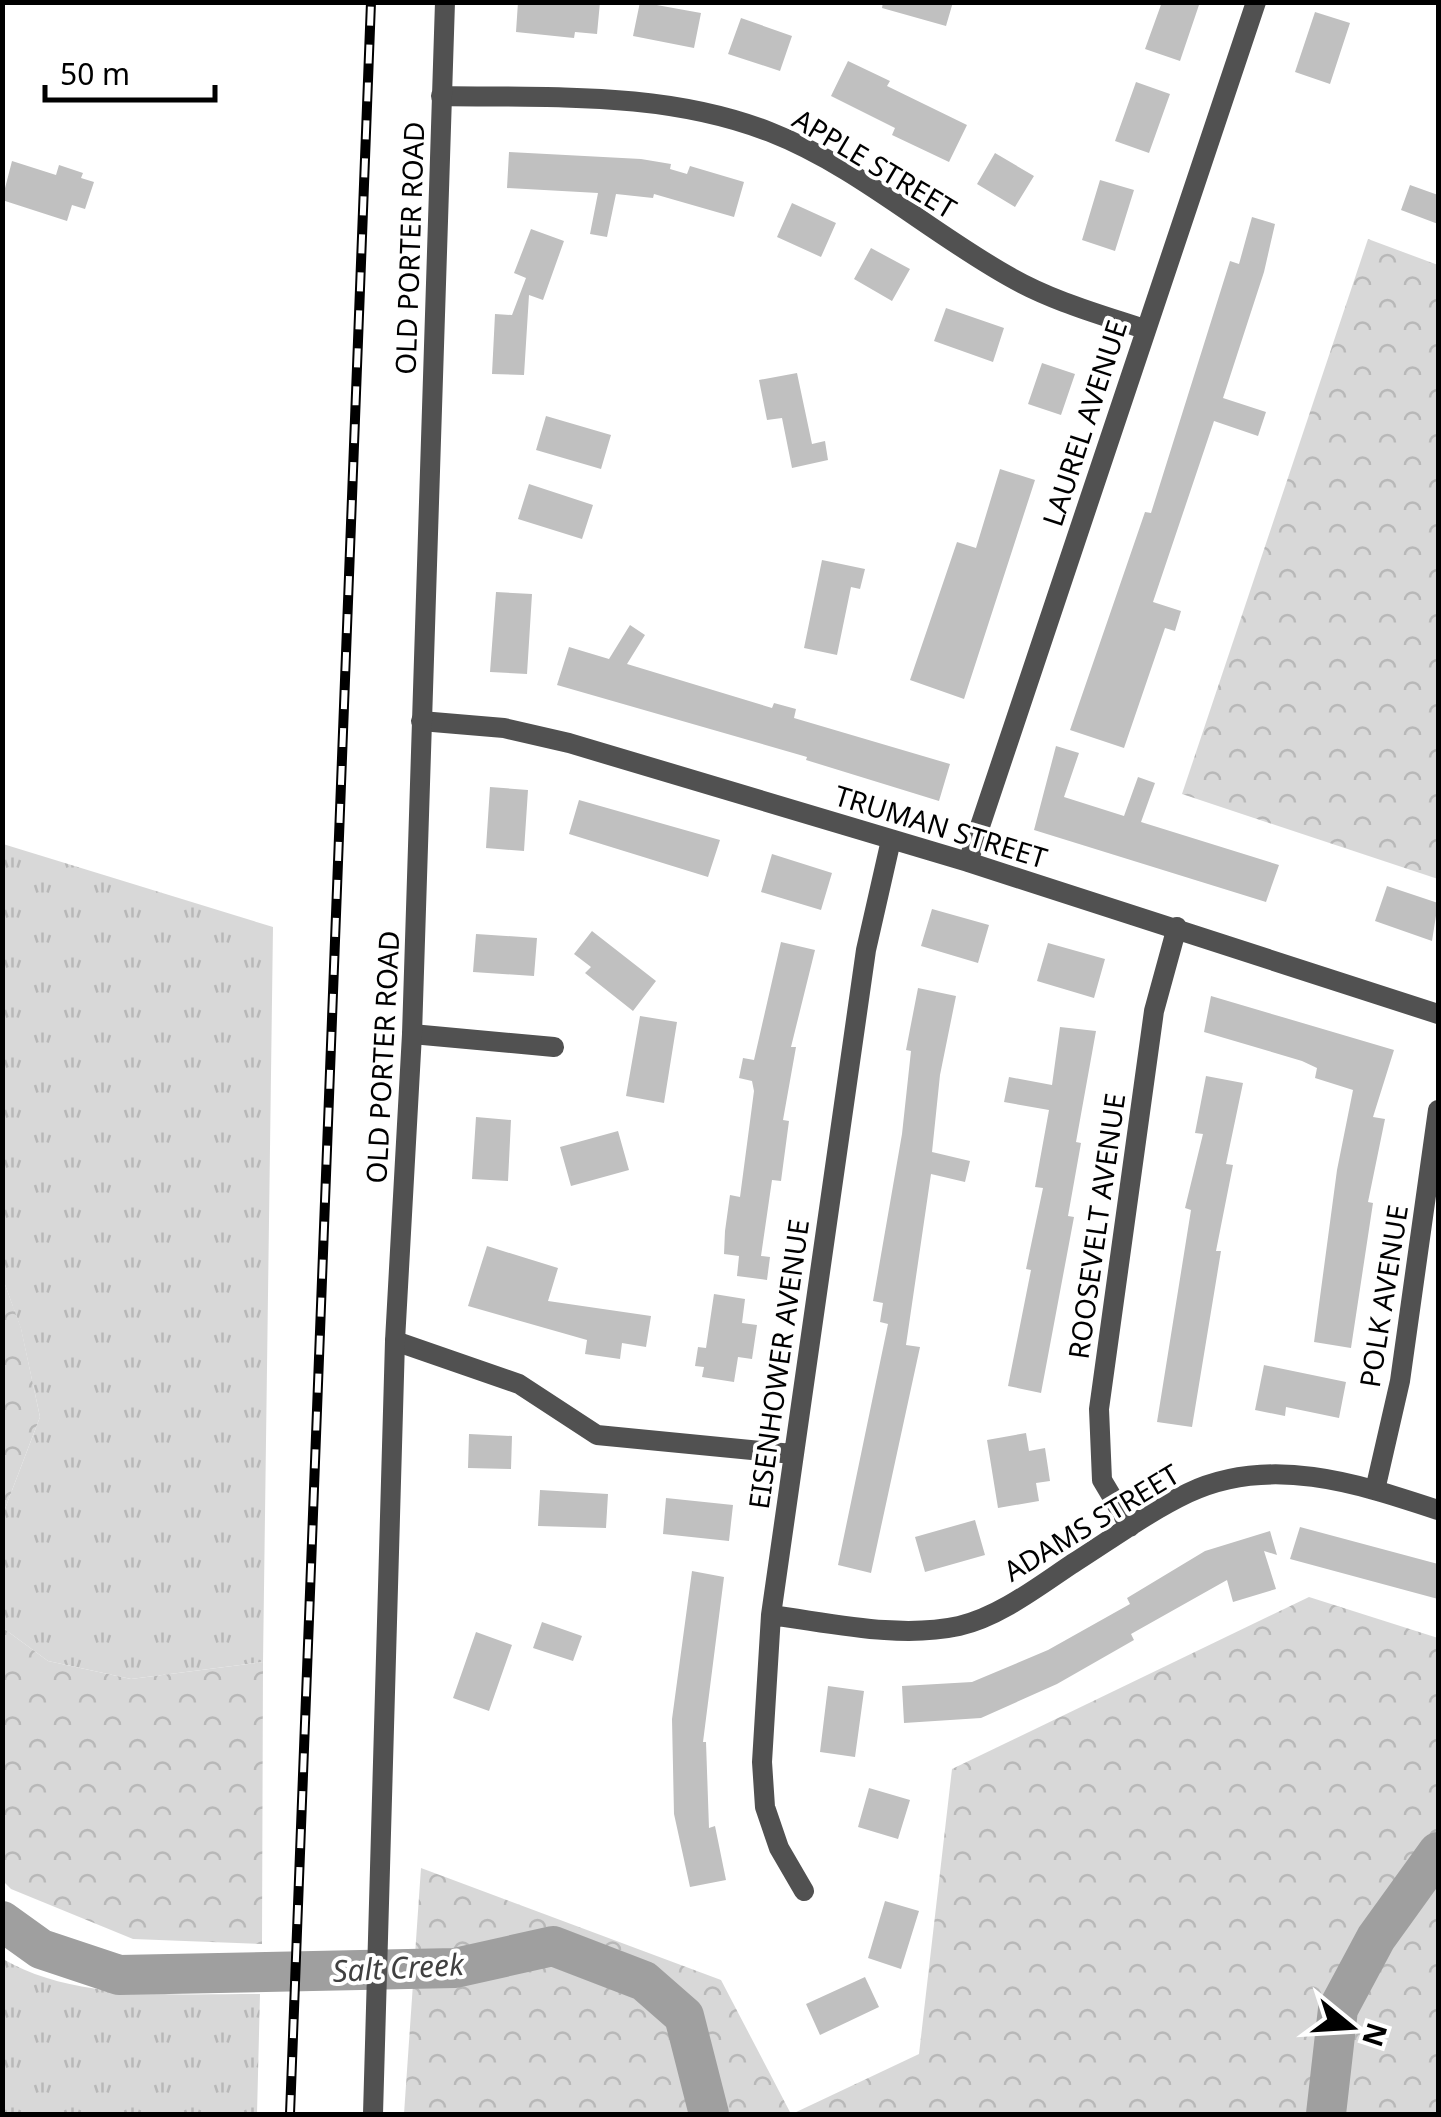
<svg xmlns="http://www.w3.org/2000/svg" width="1441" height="2117" font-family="'Noto Sans',sans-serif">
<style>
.grass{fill:url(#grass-tufts)}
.forest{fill:url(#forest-crowns)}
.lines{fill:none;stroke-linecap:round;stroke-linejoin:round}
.river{stroke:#9f9f9f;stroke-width:40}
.building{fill:#c0c0c0}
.minor{stroke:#515151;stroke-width:20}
.tertiary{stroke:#515151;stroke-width:20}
.rail-casing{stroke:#000;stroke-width:10}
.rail{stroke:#fff;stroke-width:6;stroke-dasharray:19;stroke-linecap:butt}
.labels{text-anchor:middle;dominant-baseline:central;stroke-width:8;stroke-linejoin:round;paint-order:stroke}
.street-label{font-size:28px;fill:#000;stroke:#fff}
.water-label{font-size:30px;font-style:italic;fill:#404040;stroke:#fff}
</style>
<defs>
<pattern id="grass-tufts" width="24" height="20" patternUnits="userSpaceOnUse" patternTransform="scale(2.5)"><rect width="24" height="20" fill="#d8d8d8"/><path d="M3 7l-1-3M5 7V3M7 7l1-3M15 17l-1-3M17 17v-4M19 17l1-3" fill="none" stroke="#b8b8b8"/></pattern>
<pattern id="forest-crowns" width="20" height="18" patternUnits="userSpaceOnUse" patternTransform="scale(2.5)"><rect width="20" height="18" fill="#d8d8d8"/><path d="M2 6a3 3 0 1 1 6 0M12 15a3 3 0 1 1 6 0" fill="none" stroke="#b8b8b8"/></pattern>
</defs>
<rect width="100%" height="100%" fill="#fff"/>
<!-- grass -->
<path class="grass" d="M3,844L273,927L263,1662L131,1679L48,1661L3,1628V1514L40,1417L21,1329L3,1279Z
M3,1959C74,2001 179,1994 260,1994L257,2114H3Z"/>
<!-- forest -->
<path class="forest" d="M1368,239L1438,265V879L1182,794Z
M3,1279L21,1328L40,1417L3,1514Z
M1309,1597L1438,1638V2114H792L919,2054L952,1769Z
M3,1628L48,1661L131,1679L263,1662L262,1944L133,1939L11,1889L3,1881Z
M421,1868L721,1980L791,2114H404Z"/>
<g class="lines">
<!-- river -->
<path class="river" d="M2,1921L41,1949L119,1975L455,1968L553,1946L644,1981L684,2016L709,2114
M1326,2114L1338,2009L1376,1938L1438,1852"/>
</g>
<!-- building -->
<path class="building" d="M518,2H600L597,34L575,32L574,38L516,32Z
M640,2L701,13L694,48L633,36Z
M883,2H953L946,26L882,8Z
M1162,2H1200L1180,61L1145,49Z
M1315,12L1350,23L1330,84L1295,72Z
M741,18L792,36L780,71L728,54Z
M848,61L890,81L887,86L967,125L949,162L892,135L895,128L831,96Z
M1136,82L1170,94L1149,153L1115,141Z
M509,152L641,159L671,164L670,169L687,174L690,166L744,182L734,217L654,194L653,198L616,194L607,237L590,234L598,193L507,188Z
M995,153L1034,176L1015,207L977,184Z
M12,161L56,175L59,165L83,173L81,178L94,182L85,209L72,205L67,221L2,200Z
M1100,180L1134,190L1115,251L1082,240Z
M1410,185L1438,195V224L1401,210Z
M792,203L836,223L821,257L777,237Z
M1252,217L1275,224L1264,272L1223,398L1266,412L1258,436L1214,421L1153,602L1181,611L1175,631L1165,628L1124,748L1070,730L1145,512L1151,513L1230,261L1239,264Z
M531,229L564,241L543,300L529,295L524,375L492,374L495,314L512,315L526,278L514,273Z
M871,248L910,269L892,301L854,279Z
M946,308L1004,328L993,362L934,341Z
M1042,363L1075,374L1061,415L1028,404Z
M797,373L812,444L825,441L828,460L792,468L782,418L767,420L759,380Z
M546,416L611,435L601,469L536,450Z
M1000,469L1035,480L964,699L910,680L957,542L976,548Z
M529,484L593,505L582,539L518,519Z
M822,560L865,569L860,589L851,587L837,655L804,648Z
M496,592L532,594L527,674L490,672Z
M630,625L645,635L627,664L772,708L774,703L796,709L794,718L950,764L939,801L806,760L807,757L557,685L569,647L609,659Z
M1056,746L1079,753L1064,797L1124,816L1138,777L1155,783L1141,822L1279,865L1266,902L1034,830Z
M490,787L528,790L524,851L486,848Z
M579,800L720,840L708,877L569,834Z
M772,854L832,873L821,910L761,892Z
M1387,886L1438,903L1432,941L1375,921Z
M932,909L989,925L978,963L921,946Z
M592,931L656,981L633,1011L585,973L591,967L574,954Z
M476,934L537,938L534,976L473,972Z
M781,942L815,950L791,1047H796L783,1120L789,1121L781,1181L772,1180L761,1256L770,1257L767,1280L737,1276L739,1256L724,1254L725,1231L730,1195L740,1197L754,1091L752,1081L739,1078L743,1058L754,1060Z
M1048,943L1105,959L1094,998L1037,981Z
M918,988L956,996L940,1075L932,1152L970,1161L965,1182L931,1174L906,1345L920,1347L871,1573L838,1565L888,1324L880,1322L883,1303L873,1301L902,1134L911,1051L906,1050Z
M1211,996L1394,1050L1373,1117L1385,1119L1368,1202L1373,1203L1351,1348L1314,1342L1337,1170L1353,1090L1315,1078L1317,1068L1302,1061L1204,1032Z
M640,1016L677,1022L664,1103L626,1096Z
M1060,1027L1096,1031L1076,1142L1081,1143L1068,1216L1074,1217L1041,1393L1008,1386L1031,1270L1026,1269L1043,1188L1035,1187L1049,1110L1004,1102L1009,1077L1052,1085Z
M1206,1076L1243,1083L1226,1164L1233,1165L1216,1251H1221L1192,1427L1157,1422L1191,1210L1185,1208L1203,1134L1195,1133Z
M476,1117L511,1120L508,1181L472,1179Z
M618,1131L629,1170L571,1186L560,1147Z
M487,1246L558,1268L548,1301L651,1316L646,1347L622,1343L620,1359L585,1354L587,1340L468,1306Z
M714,1294L745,1299L742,1323L757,1325L752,1359L738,1357L734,1382L702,1377L704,1367L695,1366L698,1347L706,1348Z
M1264,1365L1346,1382L1339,1418L1286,1407L1285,1416L1255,1410Z
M1026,1433L1029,1451L1045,1448L1050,1481L1036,1483L1039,1501L998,1508L987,1440Z
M469,1434L512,1436L511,1469L468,1468Z
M540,1490L608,1494L606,1528L538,1526Z
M666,1498L733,1505L729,1541L663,1534Z
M975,1520L985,1555L925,1572L915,1537Z
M1300,1527L1438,1564V1599L1290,1559Z
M1270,1531L1277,1555L1264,1551L1276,1589L1233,1602L1227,1580L1131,1634L1134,1640L1057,1684L981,1718L904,1723L902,1686L972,1682L1048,1650L1130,1604L1127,1598L1205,1551Z
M692,1571L724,1577L703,1742H706L709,1828L715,1826L726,1880L690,1887L674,1814L672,1719Z
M542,1622L582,1636L573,1661L533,1648Z
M476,1632L512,1645L489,1711L453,1698Z
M828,1686L864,1691L855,1757L820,1752Z
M869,1788L910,1800L898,1839L858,1827Z
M885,1901L919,1911L901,1969L868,1958Z
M865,1977L879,2007L820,2035L806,2004Z"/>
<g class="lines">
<!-- minor -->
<path class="minor" d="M441,96C552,98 665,91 770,132C857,166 929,232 1010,277C1052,301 1099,314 1144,329
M421,721L504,728L569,743L968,862L1438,1014
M968,862L1256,2
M412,1034L554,1047
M395,1341L519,1384L597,1435L792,1454
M1375,1490L1400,1381L1438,1110
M1130,1527L1102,1480L1099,1409L1154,1011L1177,927
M771,1615C832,1623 899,1639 959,1626C999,1617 1039,1586 1072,1564C1110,1540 1148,1512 1188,1493C1270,1454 1359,1484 1438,1510
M804,1891L779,1848L765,1807L762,1762L771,1615L866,950L891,840"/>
<!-- tertiary -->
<path class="tertiary" d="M373,2114L395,1341L412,1034L445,2"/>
<defs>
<path id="rail" d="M290,2114L371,2"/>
</defs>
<!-- rail casing -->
<use href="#rail" class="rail-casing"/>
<!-- rail -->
<use href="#rail" class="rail"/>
</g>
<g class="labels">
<!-- street labels -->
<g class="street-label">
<text transform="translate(875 163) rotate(31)">APPLE STREET</text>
<text transform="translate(409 248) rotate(-88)">OLD PORTER ROAD</text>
<text transform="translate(1084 423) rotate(-72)">LAUREL AVENUE</text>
<text transform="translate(941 826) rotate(17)">TRUMAN STREET</text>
<text transform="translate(382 1057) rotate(-87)">OLD PORTER ROAD</text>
<text transform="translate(1096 1226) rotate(-82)">ROOSEVELT AVENUE</text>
<text transform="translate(1383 1296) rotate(-81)">POLK AVENUE</text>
<text transform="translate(778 1364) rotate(-82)">EISENHOWER AVENUE</text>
<text transform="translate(1091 1522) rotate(-31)">ADAMS STREET</text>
</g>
<!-- water labels -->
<g class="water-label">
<text transform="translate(398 1967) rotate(-3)">Salt Creek</text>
</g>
</g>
<!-- border -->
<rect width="1441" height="2117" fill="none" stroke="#000000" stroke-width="10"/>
<!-- north arrow -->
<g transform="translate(1351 2027) rotate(108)" stroke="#ffffff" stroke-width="8" paint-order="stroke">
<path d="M0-8L18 38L0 25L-18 38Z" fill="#000000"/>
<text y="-15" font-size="28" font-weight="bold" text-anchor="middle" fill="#000000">N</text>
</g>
<!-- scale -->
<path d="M45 85v15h170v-15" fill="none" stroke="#000000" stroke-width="5"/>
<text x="60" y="85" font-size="30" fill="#000000" stroke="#ffffff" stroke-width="8" paint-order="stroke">50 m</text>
</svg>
